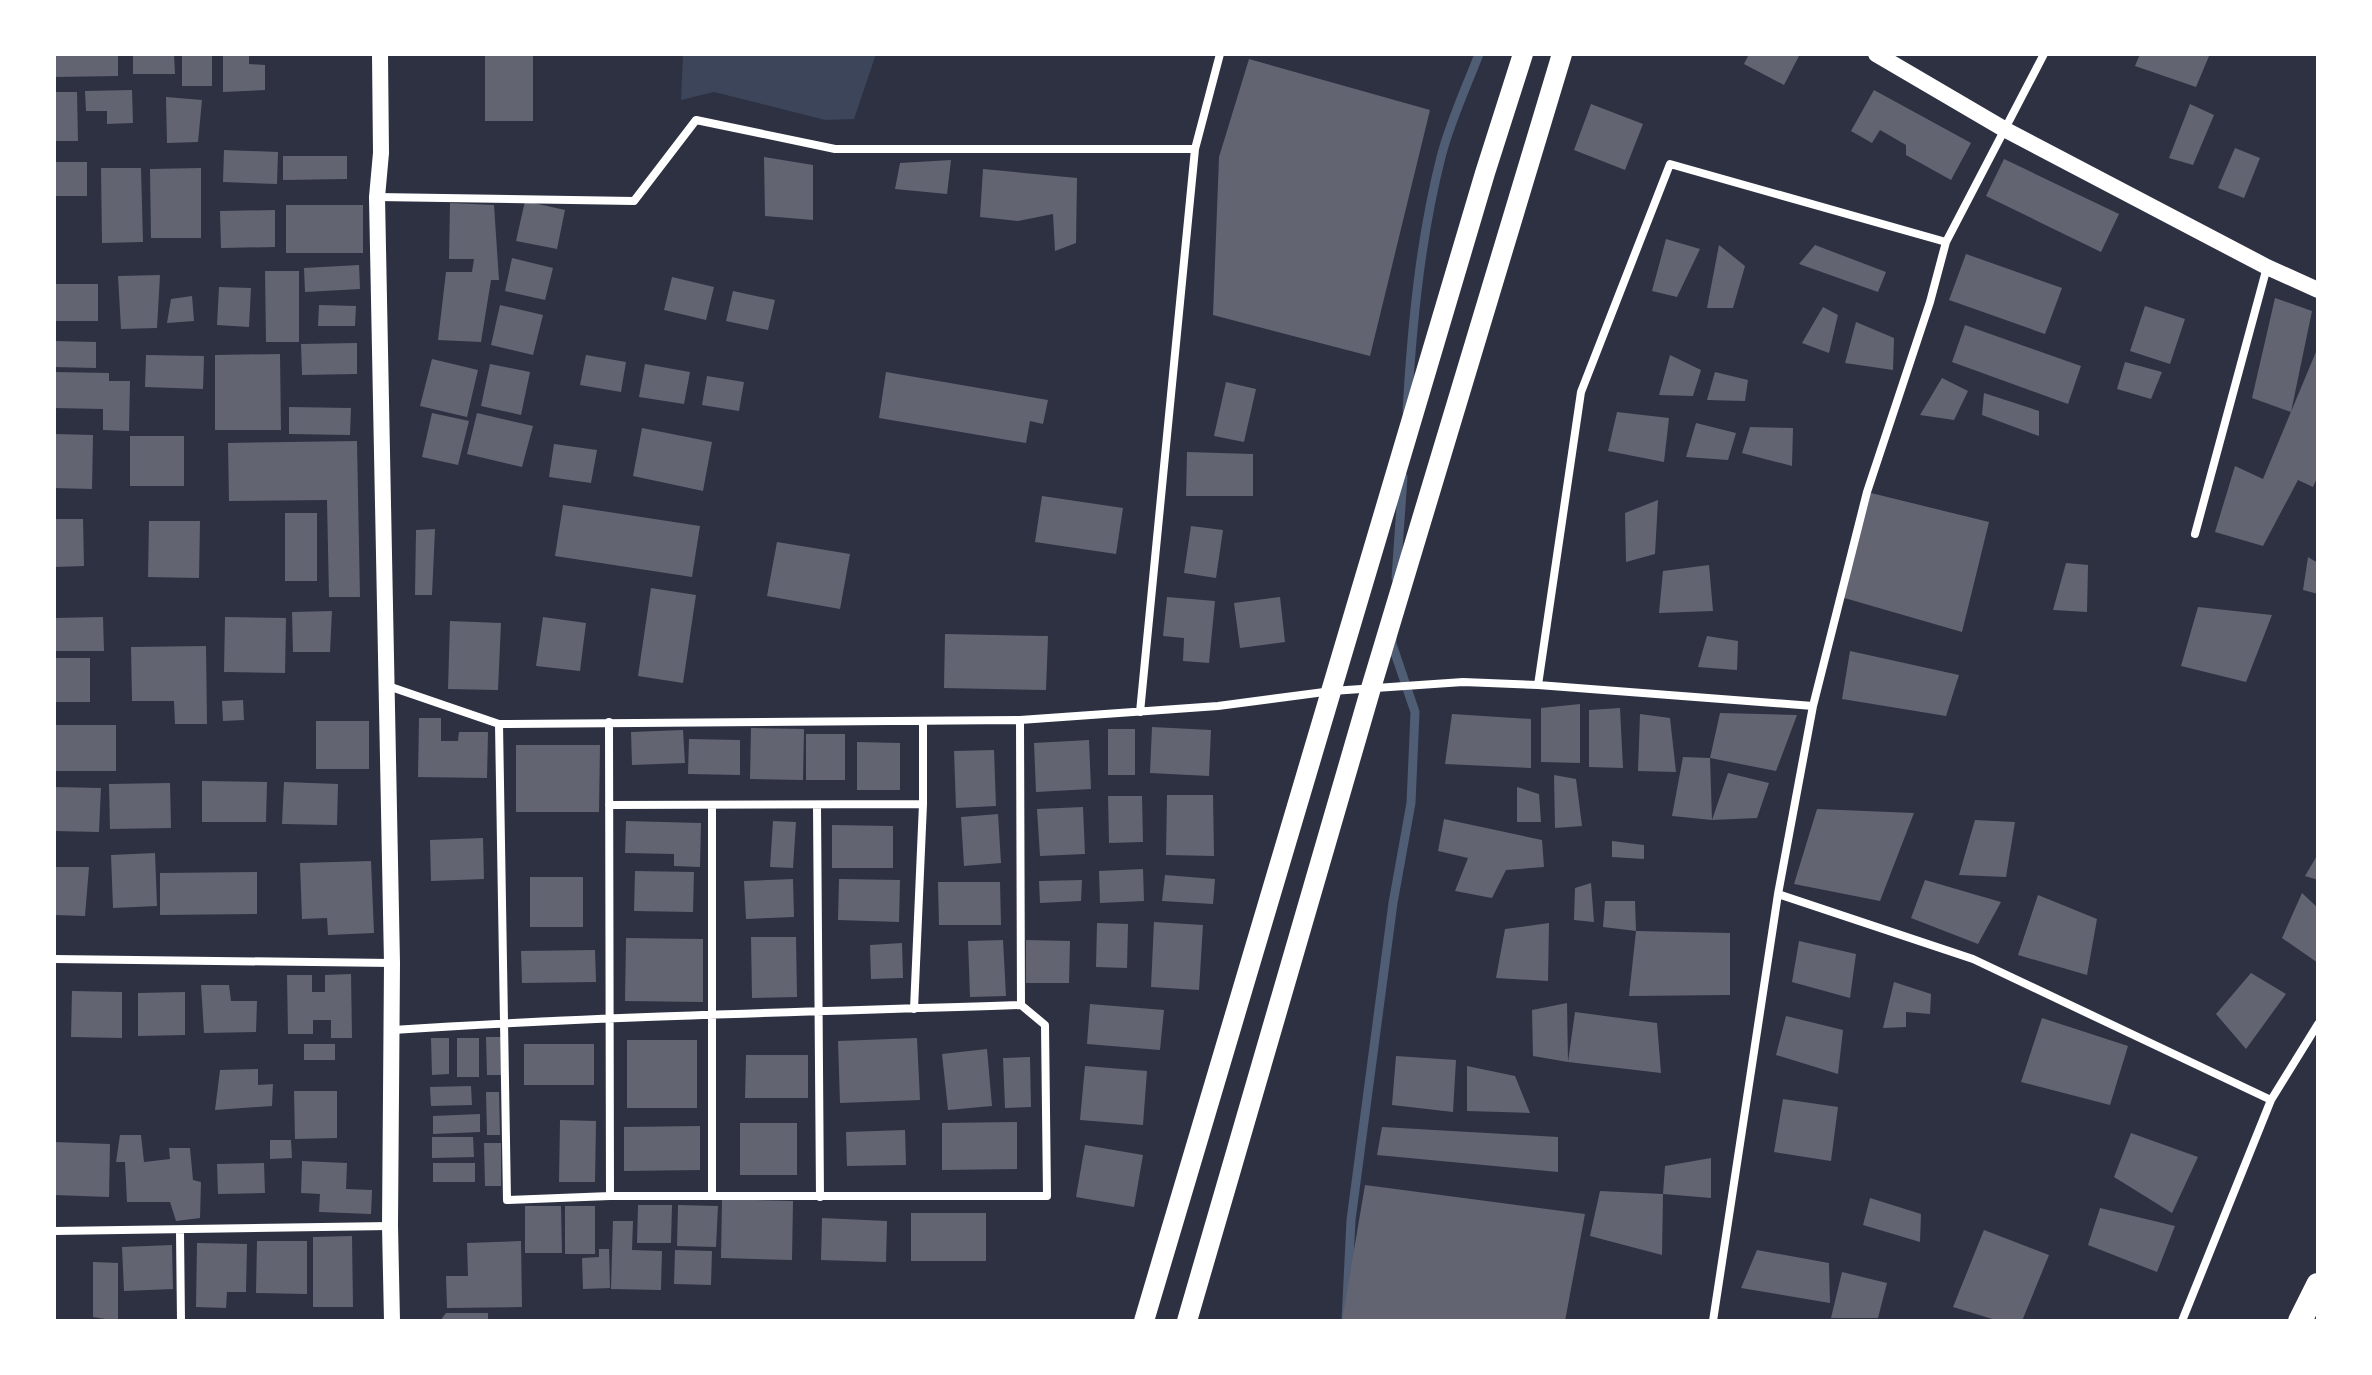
<svg xmlns="http://www.w3.org/2000/svg" width="2372" height="1375" font-family="'Nunito Sans',sans-serif">
<style>
.green{fill:#3c4559}
.lines{fill:none;stroke-linecap:round;stroke-linejoin:round}
.stream{stroke:#4f5d75;stroke-width:9}
.building{fill:#626471}
.minor{stroke:#fff;stroke-width:8}
.secondary{stroke:#fff;stroke-width:16}
.primary{stroke:#fff;stroke-width:20}
.motorway{stroke:#fff;stroke-width:24}
</style>
<rect width="100%" height="100%" fill="#2d3142"/>
<!-- green -->
<path class="green" d="M683,54H876L854,119L825,120L714,92L681,100Z"/>
<g class="lines">
<!-- stream -->
<path class="stream" d="M1407,411C1412,325 1420,240 1441,157C1450,122 1466,88 1479,54
M1396,578L1403,477
M1346,1321L1351,1220L1393,903L1411,803L1415,712L1392,644V637"/>
</g>
<!-- building -->
<path class="building" d="M54,54H118V76L54,77Z
M133,54H174L175,74H133Z
M182,54H212V86H182Z
M223,54H249V64L265,65V90L223,92Z
M485,54H533V121H485Z
M1749,54H1800L1784,85L1744,64Z
M2140,54H2203L2209,56L2196,87L2135,66Z
M1249,59L1430,110L1370,356L1213,315L1219,157Z
M132,90L133,123L107,124V111H86L85,91Z
M1874,90L1971,143L1951,180L1906,155V145L1880,130L1872,143L1851,131Z
M54,92H77L78,141H54Z
M166,97L202,100L198,142L167,143Z
M1591,104L1643,124L1625,170L1574,150Z
M2190,104L2214,115L2193,165L2169,158Z
M2235,148L2260,158L2244,198L2218,188Z
M224,150L278,152L277,184L223,182Z
M283,156H347V179L283,180Z
M764,157L813,165V220L765,216Z
M2004,159L2119,214L2101,252L1986,196Z
M951,160L947,194L895,189L900,163Z
M54,162H87V196H54Z
M101,168H141L143,242L102,243Z
M201,168V238H151L150,169Z
M983,169L1077,178L1076,243L1055,251L1053,214L1018,221L980,217Z
M525,201L565,210L557,249L516,241Z
M450,203L494,205L499,280H491L481,342L438,340L446,272H472L474,259H449Z
M286,205H363V253H286Z
M275,210V247L221,248L220,211Z
M1666,239L1700,249L1677,297L1652,291Z
M1719,245L1745,266L1733,308H1707Z
M1815,245L1886,272L1878,292L1799,264Z
M1966,254L2062,288L2045,334L1949,300Z
M512,258L553,268L545,300L505,291Z
M359,265L360,289L305,292L304,268Z
M265,271H299V342H266Z
M160,275L157,328L121,329L118,276Z
M672,277L714,287L706,320L664,310Z
M54,284H98V321H54Z
M219,287L251,288L249,327L217,325Z
M733,291L775,300L768,330L726,321Z
M192,296L194,321L167,323L171,299Z
M2275,298L2312,311L2291,412L2252,398Z
M319,305L356,306L355,326H318Z
M500,305L543,315L533,355L491,345Z
M2145,306L2185,319L2170,364L2130,351Z
M1823,307L1838,315L1829,353L1802,343Z
M1856,322L1894,338L1893,370L1845,363Z
M1965,325L2081,366L2068,404L1952,362Z
M54,341L96,342V368L54,367Z
M357,343V374L302,375L301,344Z
M2318,347V476L2313,487L2298,480L2263,546L2215,532L2235,466L2263,479Z
M280,354L281,430H215V355Z
M146,355L204,356L203,389L145,387Z
M586,355L626,362L621,392L580,385Z
M1670,355L1701,370L1693,396L1659,395Z
M432,359L478,370L467,417L420,406Z
M2125,362L2162,372L2151,399L2117,389Z
M490,364L530,372L521,415L481,406Z
M645,364L690,372L684,404L639,397Z
M54,372L109,373V381H130L129,431L103,430V409L54,408Z
M886,372L1048,400L1043,424L1030,421L1026,443L879,418Z
M1715,372L1748,380L1745,401L1707,400Z
M707,376L744,382L739,411L702,405Z
M1942,378L1968,391L1954,420L1920,415Z
M1226,382L1256,389L1244,442L1214,436Z
M1984,393L2039,411V436L1982,415Z
M289,407L351,408L350,435L289,434Z
M1617,412L1669,418L1664,462L1608,451Z
M432,413L469,421L458,465L422,457Z
M477,413L533,426L522,467L467,454Z
M1696,423L1736,433L1728,460L1686,457Z
M1750,427L1793,428L1792,466L1742,453Z
M642,428L712,442L703,491L633,476Z
M54,434L93,435L92,489L54,488Z
M130,436H184V486H130Z
M357,441L360,597H329L327,500L229,501L228,443Z
M554,444L597,450L591,483L549,477Z
M1187,452L1253,454V496H1186Z
M1867,492L1989,522L1962,632L1841,597Z
M1042,496L1123,508L1116,554L1035,542Z
M1658,500L1655,554L1626,562L1625,513Z
M563,505L700,526L692,577L555,556Z
M285,513H317V581H285Z
M54,519H83L84,566L54,567Z
M149,521H200L199,578L148,577Z
M1191,526L1223,530L1216,578L1184,573Z
M435,529L432,595H415L416,530Z
M777,542L850,554L840,609L767,596Z
M2308,557L2318,563V594L2303,590Z
M2066,563L2088,565L2087,612L2053,610Z
M1709,565L1713,611L1659,613L1663,571Z
M651,588L696,595L683,683L638,676Z
M1167,597L1215,601L1209,663L1183,661L1184,638L1163,636Z
M1280,597L1285,642L1240,648L1234,603Z
M2198,607L2272,615L2246,682L2181,666Z
M332,611L330,652H293L292,612Z
M103,617L104,651H54V618Z
M225,617L286,618L285,673L224,672Z
M543,617L586,623L580,671L536,666Z
M450,621L501,623L498,690L448,689Z
M945,634L1048,636L1046,690L944,688Z
M1707,636L1738,641L1737,670L1698,667Z
M206,646L207,724H175L174,701H132L131,647Z
M1850,651L1959,675L1946,716L1842,699Z
M54,658H90V702H54Z
M243,700L244,720L223,721L222,701Z
M1580,704V763L1541,762V708Z
M1620,708L1623,768L1589,767V710Z
M1720,713L1797,715L1776,771L1710,758L1712,820L1672,816L1683,757L1710,758Z
M1452,714L1531,719V768L1445,764Z
M1640,714L1670,718L1676,772L1638,771Z
M419,718H441V741H458L459,732H488L487,778L418,777Z
M316,721H369V769H316Z
M54,725H116V771H54Z
M1152,727L1211,730L1209,776L1150,773Z
M751,728L804,729L803,780L750,779Z
M1108,729H1135V775H1108Z
M683,730L685,763L632,765L631,732Z
M806,734H845V780H806Z
M689,739L740,740V775L688,774Z
M1089,740L1091,789L1036,792L1034,743Z
M857,742L900,743V790H857Z
M516,745H600L599,812H516Z
M994,750L996,806L956,808L954,751Z
M1728,773L1769,783L1757,818L1712,820Z
M1554,775L1576,779L1582,826L1555,828Z
M202,781L267,782L266,822H202Z
M284,782L338,784L337,825L282,824Z
M170,783L171,828L110,829L109,784Z
M54,787L101,788L99,832L54,831Z
M1517,787L1539,794L1541,822H1517Z
M1167,795H1213L1214,856L1166,855Z
M1108,796H1142L1143,842L1109,843Z
M1083,807L1085,854L1040,856L1037,809Z
M1817,809L1914,813L1880,901L1794,884Z
M998,814L1001,863L964,866L961,817Z
M1444,819L1542,840L1544,867L1506,870L1492,898L1455,891L1468,858L1438,851Z
M1975,820L2015,822L2006,877L1959,875Z
M626,821L701,823L700,867L674,866V854L625,853Z
M773,821L796,822L793,868L770,867Z
M832,825L893,826V868H832Z
M483,838L484,879L431,881L430,840Z
M1612,841L1644,845V859L1612,857Z
M155,853L157,906L113,908L111,855Z
M2318,854V880L2305,876Z
M371,861L374,933L328,935L327,918L302,919L300,863Z
M54,867H89L85,916L54,915Z
M1143,869L1144,901L1100,903L1099,871Z
M635,871L694,872L693,912L634,911Z
M257,872V914L160,915V873Z
M1165,875L1215,879L1213,904L1162,901Z
M530,877H583V927H530Z
M793,879L794,917L746,919L744,881Z
M839,879L900,880L899,922L838,920Z
M1082,880L1081,901L1040,903L1039,881Z
M1925,880L2001,902L1978,944L1911,918Z
M938,882H1000L1001,925H939Z
M1591,883L1594,922L1574,920L1575,888Z
M2302,893L2318,908V963L2282,938Z
M2038,895L2097,919L2087,975L2018,955Z
M1605,901H1635L1636,931L1730,933V995L1629,996L1636,931L1603,927Z
M1154,922L1203,925L1199,990L1151,987Z
M1097,923L1128,924L1127,968L1096,967Z
M1549,923L1548,981L1496,978L1505,929Z
M751,937H796L797,997L752,998Z
M626,938L703,939V1002L625,1001Z
M1003,940L1006,996L970,997L968,941Z
M1026,940L1070,941L1069,983H1026Z
M1799,941L1856,954L1850,998L1792,982Z
M902,943L903,978L871,979L870,945Z
M595,950L596,982L522,983L521,951Z
M2251,973L2286,994L2246,1049L2216,1014Z
M351,974L352,1038H331V1020H313V1034H288L287,975H312V992H325V975Z
M1894,982L1931,994L1930,1014L1906,1012V1027L1883,1028Z
M201,985H229L231,1001H257L256,1032L204,1033Z
M72,991L122,992V1038L71,1037Z
M185,992V1035L138,1036V993Z
M1567,1003L1568,1062L1533,1056L1532,1010Z
M1090,1004L1164,1010L1160,1050L1087,1044Z
M1575,1012L1657,1023L1661,1073L1568,1062Z
M1786,1016L1843,1030L1838,1074L1776,1055Z
M2042,1018L2128,1046L2110,1105L2021,1082Z
M486,1037H501V1075H487Z
M431,1038H449V1074L432,1075Z
M457,1038H479V1077H457Z
M917,1038L920,1100L840,1103L838,1041Z
M627,1040H697V1108H627Z
M304,1044H335V1060H304Z
M524,1044H594V1085H524Z
M987,1049L992,1106L948,1110L942,1054Z
M746,1055H808V1098H745Z
M1396,1056L1456,1060L1453,1112L1392,1105Z
M1030,1057L1031,1107L1005,1108L1003,1058Z
M1085,1066L1147,1071L1143,1125L1080,1120Z
M1467,1066L1515,1076L1530,1113L1467,1111Z
M258,1069V1085L273,1084L272,1106L215,1110L220,1070Z
M471,1086L472,1105L431,1106L430,1087Z
M294,1091H337V1138L295,1139Z
M486,1092H499L500,1135H487Z
M1783,1099L1838,1107L1831,1161L1774,1152Z
M480,1114V1132L433,1134V1116Z
M560,1120L596,1121L595,1182H559Z
M1017,1122V1169L942,1170V1123Z
M740,1123H797V1175H740Z
M700,1126V1170L624,1171V1127Z
M1382,1127L1558,1137V1172L1377,1155Z
M905,1130L906,1165L847,1166L846,1132Z
M2131,1133L2198,1157L2172,1213L2114,1177Z
M120,1135H141L144,1162L170,1159L169,1148H190L193,1180L201,1182L200,1218L176,1221L170,1202H127L125,1162H116Z
M432,1137H473L474,1157L432,1158Z
M270,1140H291L292,1158L270,1159Z
M54,1142L110,1144L109,1197L54,1195Z
M484,1143H501V1186H485Z
M1085,1145L1143,1155L1134,1207L1076,1197Z
M1711,1158V1198L1663,1194L1665,1166Z
M302,1161L347,1163L346,1189L372,1190L371,1214L319,1212L320,1194L301,1193Z
M264,1163L265,1193L218,1194L217,1164Z
M433,1163H475V1182H433Z
M1365,1185L1585,1214L1565,1321H1342Z
M1600,1191L1663,1194L1662,1255L1590,1236Z
M1870,1198L1921,1214L1920,1242L1863,1225Z
M722,1199L793,1201L792,1260L721,1258Z
M638,1205H672L671,1243H637Z
M678,1205L718,1206L716,1247L677,1246Z
M525,1206H561L562,1253H525Z
M565,1206H595V1254H565Z
M2100,1208L2175,1226L2157,1272L2088,1245Z
M911,1213H986V1261H911Z
M822,1218L887,1221L886,1262L821,1260Z
M613,1221H633L632,1250L662,1251L661,1290L611,1289Z
M1984,1230L2049,1255L2022,1321H1999L1953,1307Z
M352,1236L353,1307H313V1237Z
M257,1241H307V1294L256,1293Z
M521,1241L522,1307L447,1308L446,1276H468L467,1243Z
M197,1243L247,1244L246,1292H227L226,1308L196,1307Z
M172,1245L173,1289L124,1291L122,1247Z
M599,1249H609L610,1288L583,1289L582,1258L599,1257Z
M675,1250L712,1251L711,1285L674,1284Z
M1757,1250L1829,1263L1830,1303L1741,1288Z
M93,1262L118,1263V1321L93,1317Z
M1842,1272L1887,1283L1878,1318H1831Z
M446,1313H488V1321H440Z"/>
<g class="lines">
<!-- minor -->
<path class="minor" d="M377,197L634,201L696,120L835,149H1195
M2195,534L2267,267
M1538,685L1581,392L1670,164L1946,242
M388,686L499,724L1020,720L1218,706L1332,691L1463,682L1538,685L1813,706
M1140,712L1195,149L1220,54
M1020,720L1021,1005
M609,722L610,1196
M609,805L923,804V721
M712,806V1196
M817,806L820,1197
M1778,894L1973,959L2271,1100
M54,959L392,963
M914,1009L923,804
M393,1030C602,1016 812,1012 1021,1005L1045,1025L1047,1196H610L507,1200L499,724
M54,1231L390,1226
M180,1231L181,1321
M1713,1321L1778,894L1813,706L1867,492L1930,302L1946,242L2044,54
M2182,1321L2271,1100L2318,1024"/>
<!-- secondary -->
<path class="secondary" d="M380,54L381,153L377,197L392,963L390,1226L392,1321
M1876,54L2004,129L2267,267L2318,290"/>
<!-- primary -->
<path class="primary" d="M1144,1321L1485,173L1523,54
M1187,1321L1371,688L1562,54"/>
<!-- motorway -->
<path class="motorway" d="M2300,1321L2318,1285"/>
</g>
<!-- border -->
<rect width="2372" height="1375" fill="none" stroke="#ffffff" stroke-width="112"/>
</svg>
